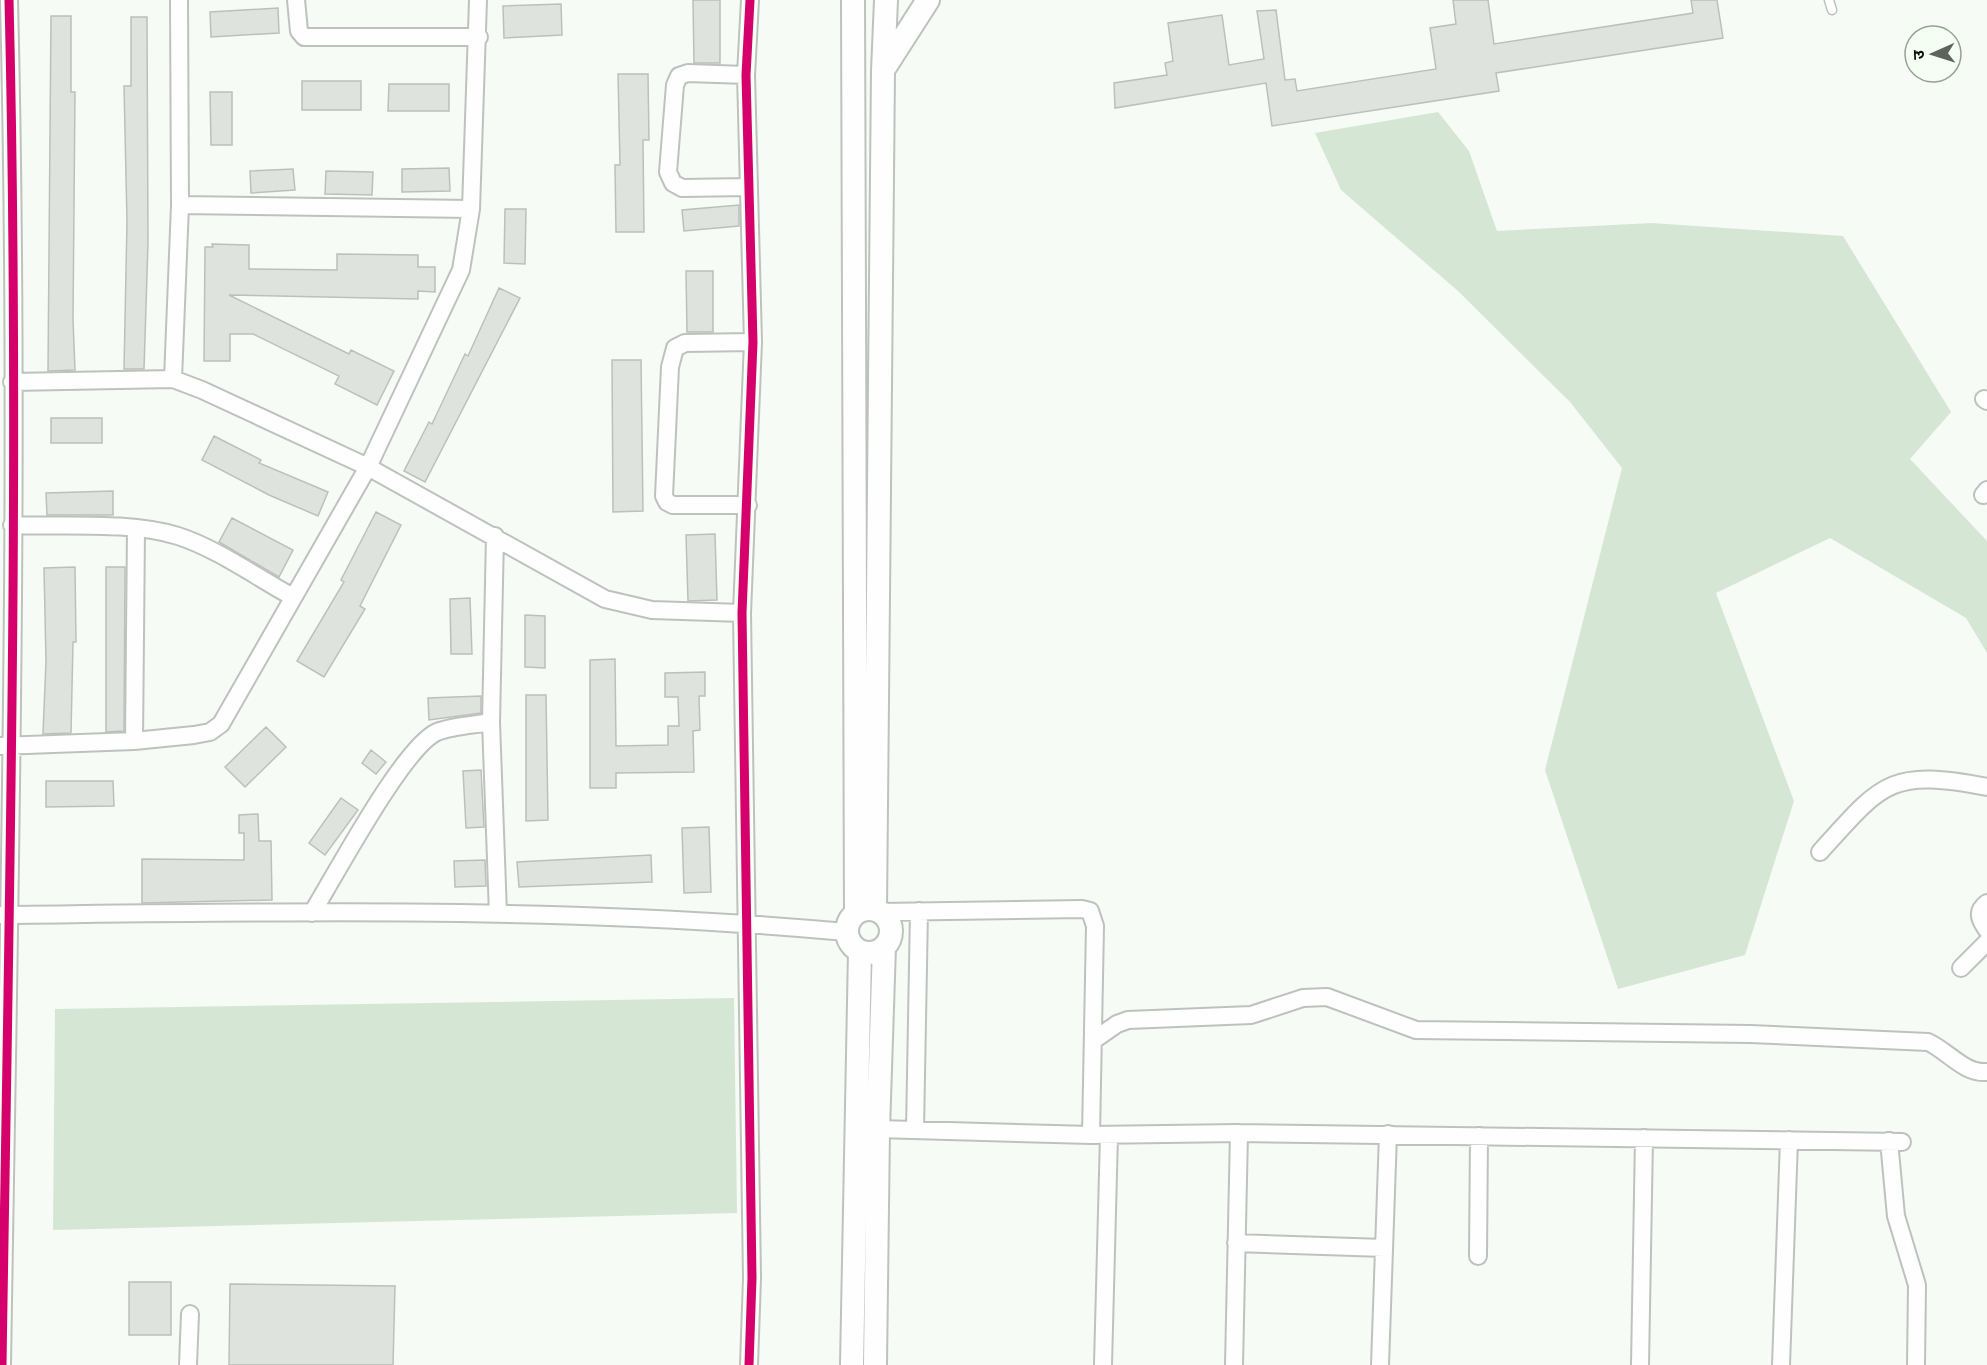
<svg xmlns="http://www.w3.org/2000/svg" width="1987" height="1365" font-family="Overpass,'Noto Sans Devanagari',sans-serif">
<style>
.green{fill:#d6e6d4}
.building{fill:#dfe3de;stroke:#bcc0bb;stroke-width:1.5}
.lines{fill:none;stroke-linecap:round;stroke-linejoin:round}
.lane-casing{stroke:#bec2be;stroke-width:11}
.street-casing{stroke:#bec2be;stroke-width:20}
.secondary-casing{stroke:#bec2be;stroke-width:26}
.lane{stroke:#fefefe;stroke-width:8}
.street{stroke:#fefefe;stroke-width:16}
.secondary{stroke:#fefefe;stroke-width:22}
.cycleway-casing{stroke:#f4fef2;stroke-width:13}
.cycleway{stroke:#d6006c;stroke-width:9}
</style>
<rect width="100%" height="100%" fill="#f6fbf5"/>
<!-- green -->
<path class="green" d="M1438,112L1469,151L1497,231L1652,223L1843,236L1951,412L1910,459L1987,541V653L1966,618L1830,538L1716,593L1794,801L1745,955L1618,989L1545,770L1622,468L1570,402L1458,291L1341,190L1315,133Z
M734,998L737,1213L53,1230L55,1009Z"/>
<!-- building -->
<path class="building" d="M693,0H720V63H694Z
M1453,0H1488L1494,44L1693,13L1691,0H1717L1723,38L1496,73L1499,91L1272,126L1266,83L1115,108L1114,83L1167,75L1165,63L1173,61L1168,23L1222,15L1229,65L1264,59L1257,11L1276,10L1285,80L1295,79L1297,91L1436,69L1430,28L1456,24Z
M561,4L562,35L504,38L503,6Z
M278,8L279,33L211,37L210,12Z
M51,16H71V92H75L73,320L75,370L48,371Z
M131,17H147L148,243L144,369H124L127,222L124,86H131Z
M618,74H648L649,140H643L644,232H616L615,165H620Z
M302,81H361V110H302Z
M389,84H449V111H388Z
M210,92H232V145H211Z
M449,168L450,191L402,192V169Z
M293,169L295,190L251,193L250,171Z
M326,171L373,172L372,195L325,194Z
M739,205V226L684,231L682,210Z
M505,209H526L525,264L504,263Z
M212,244L249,245V269L337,270V254L418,255V267H435V292L418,291V299L229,295L349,354L351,350L394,371L377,405L335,384L339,376L253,334H230V361H204L205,247H213Z
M686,271H713V332H687Z
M499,288L520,298L425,482L404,471L429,422L432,424L465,354L468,356Z
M612,360H641L643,511L613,512Z
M51,418H102V443H51Z
M214,436L261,460L259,463L328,492L318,516L269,495L202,460Z
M113,491V515H47L46,493Z
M376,512L401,525L360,606L365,609L324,677L297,661L344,582L341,580Z
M232,518L293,550L279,577L219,542Z
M715,534L717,600L688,601L686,535Z
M75,567L76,642H73L71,733L43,734L46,661L44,568Z
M106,567H125L124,731L106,732Z
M470,598L472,654H451L450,599Z
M525,615L545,616V668L525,667Z
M615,659L616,746L668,745V726H679L678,697H665V673L705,672V696H699L700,730L693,731L694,772L616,773V788H590V660Z
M526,695H546L548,820L526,821Z
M481,696V713L429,720L428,698Z
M266,727L286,747L245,787L225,767Z
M371,750L386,762L376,774L362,763Z
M481,770L484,827L466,828L463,771Z
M46,781H113L114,806L46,807Z
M341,798L358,810L325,855L309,843Z
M258,814L259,841H271L272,900L142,903V859L244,860V833H239V815Z
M709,827L711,892L684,893L682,828Z
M651,855L652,882L519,887L517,862Z
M485,860L486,886L455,887L454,861Z
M129,1282H171V1335H129Z
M230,1284L395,1286L393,1365H229Z"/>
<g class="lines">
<defs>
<path id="lane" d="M1829,0L1832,10"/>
<path id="street" d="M296,0L299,31L304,37H479
M746,75L688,73L679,76L675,85L668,172L673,183L682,188L748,187
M180,205L471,209
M173,379L180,205L179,0
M12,382L173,379L202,390L368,467L605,599L652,610L742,613
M1984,399L1987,401
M1983,495L1987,490
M748,505H673L667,502L664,496L670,367L675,348L685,343L753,342
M12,525C64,527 129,521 178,536C218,549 256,577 293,597
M495,536L491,722L498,914
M134,741L136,529
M0,746L134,741L194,735L210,732L221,724L368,467L461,270L471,209L478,0
M1820,852C1882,783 1890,768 1987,787
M1987,903C1976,911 1979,919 1987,930
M881,912L1082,909L1090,911L1095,926L1091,1135
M312,913C335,876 403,747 437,732C452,726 474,725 491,722
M0,915C282,912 566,906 846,932
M1961,968L1987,942
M1094,1040L1117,1024L1128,1020L1251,1015L1303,998L1327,997L1416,1030L1750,1034L1928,1042C1948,1051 1964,1074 1987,1072
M878,1129L1091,1135L1239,1133L1902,1142
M915,1130L919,911
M1889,1141L1896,1216L1917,1285L1916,1365
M1236,1243L1384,1248
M1478,1256L1479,1136
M2,1365C9,910 20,455 9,0
M188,1365L190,1314
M749,1365L752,1278L742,613L753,342L746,75L750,0
M1103,1365L1109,1135
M1234,1365L1239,1133
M1380,1365L1388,1134
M1640,1365L1644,1138
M1781,1365L1789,1140"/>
<path id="secondary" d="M853,0L856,912
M885,67L928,0
M847 931a22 22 0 1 1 44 0a22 22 0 1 1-44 0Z
M875,909L883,71L886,0
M852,1365L860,951
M875,1365L878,1129L884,947"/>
</defs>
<!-- lane casing -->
<use href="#lane" class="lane-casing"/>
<!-- street casing -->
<use href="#street" class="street-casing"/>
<!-- secondary casing -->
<use href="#secondary" class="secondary-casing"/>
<!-- lane -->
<use href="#lane" class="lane"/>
<!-- street -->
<use href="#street" class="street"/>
<!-- secondary -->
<use href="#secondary" class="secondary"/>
<defs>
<path id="cycleway" d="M2,1365C9,910 20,455 9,0
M749,1365L752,1278L742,613L753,342L746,75L750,0"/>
</defs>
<!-- cycleway casing -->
<use href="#cycleway" class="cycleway-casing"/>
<!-- cycleway -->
<use href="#cycleway" class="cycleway"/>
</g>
<!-- north arrow -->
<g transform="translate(1933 54) rotate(267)"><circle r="28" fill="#f4fef2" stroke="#989f96" stroke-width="1.5"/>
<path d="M0-4.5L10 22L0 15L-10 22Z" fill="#5f635e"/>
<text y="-9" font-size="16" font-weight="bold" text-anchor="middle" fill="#0d110d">उ</text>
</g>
</svg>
